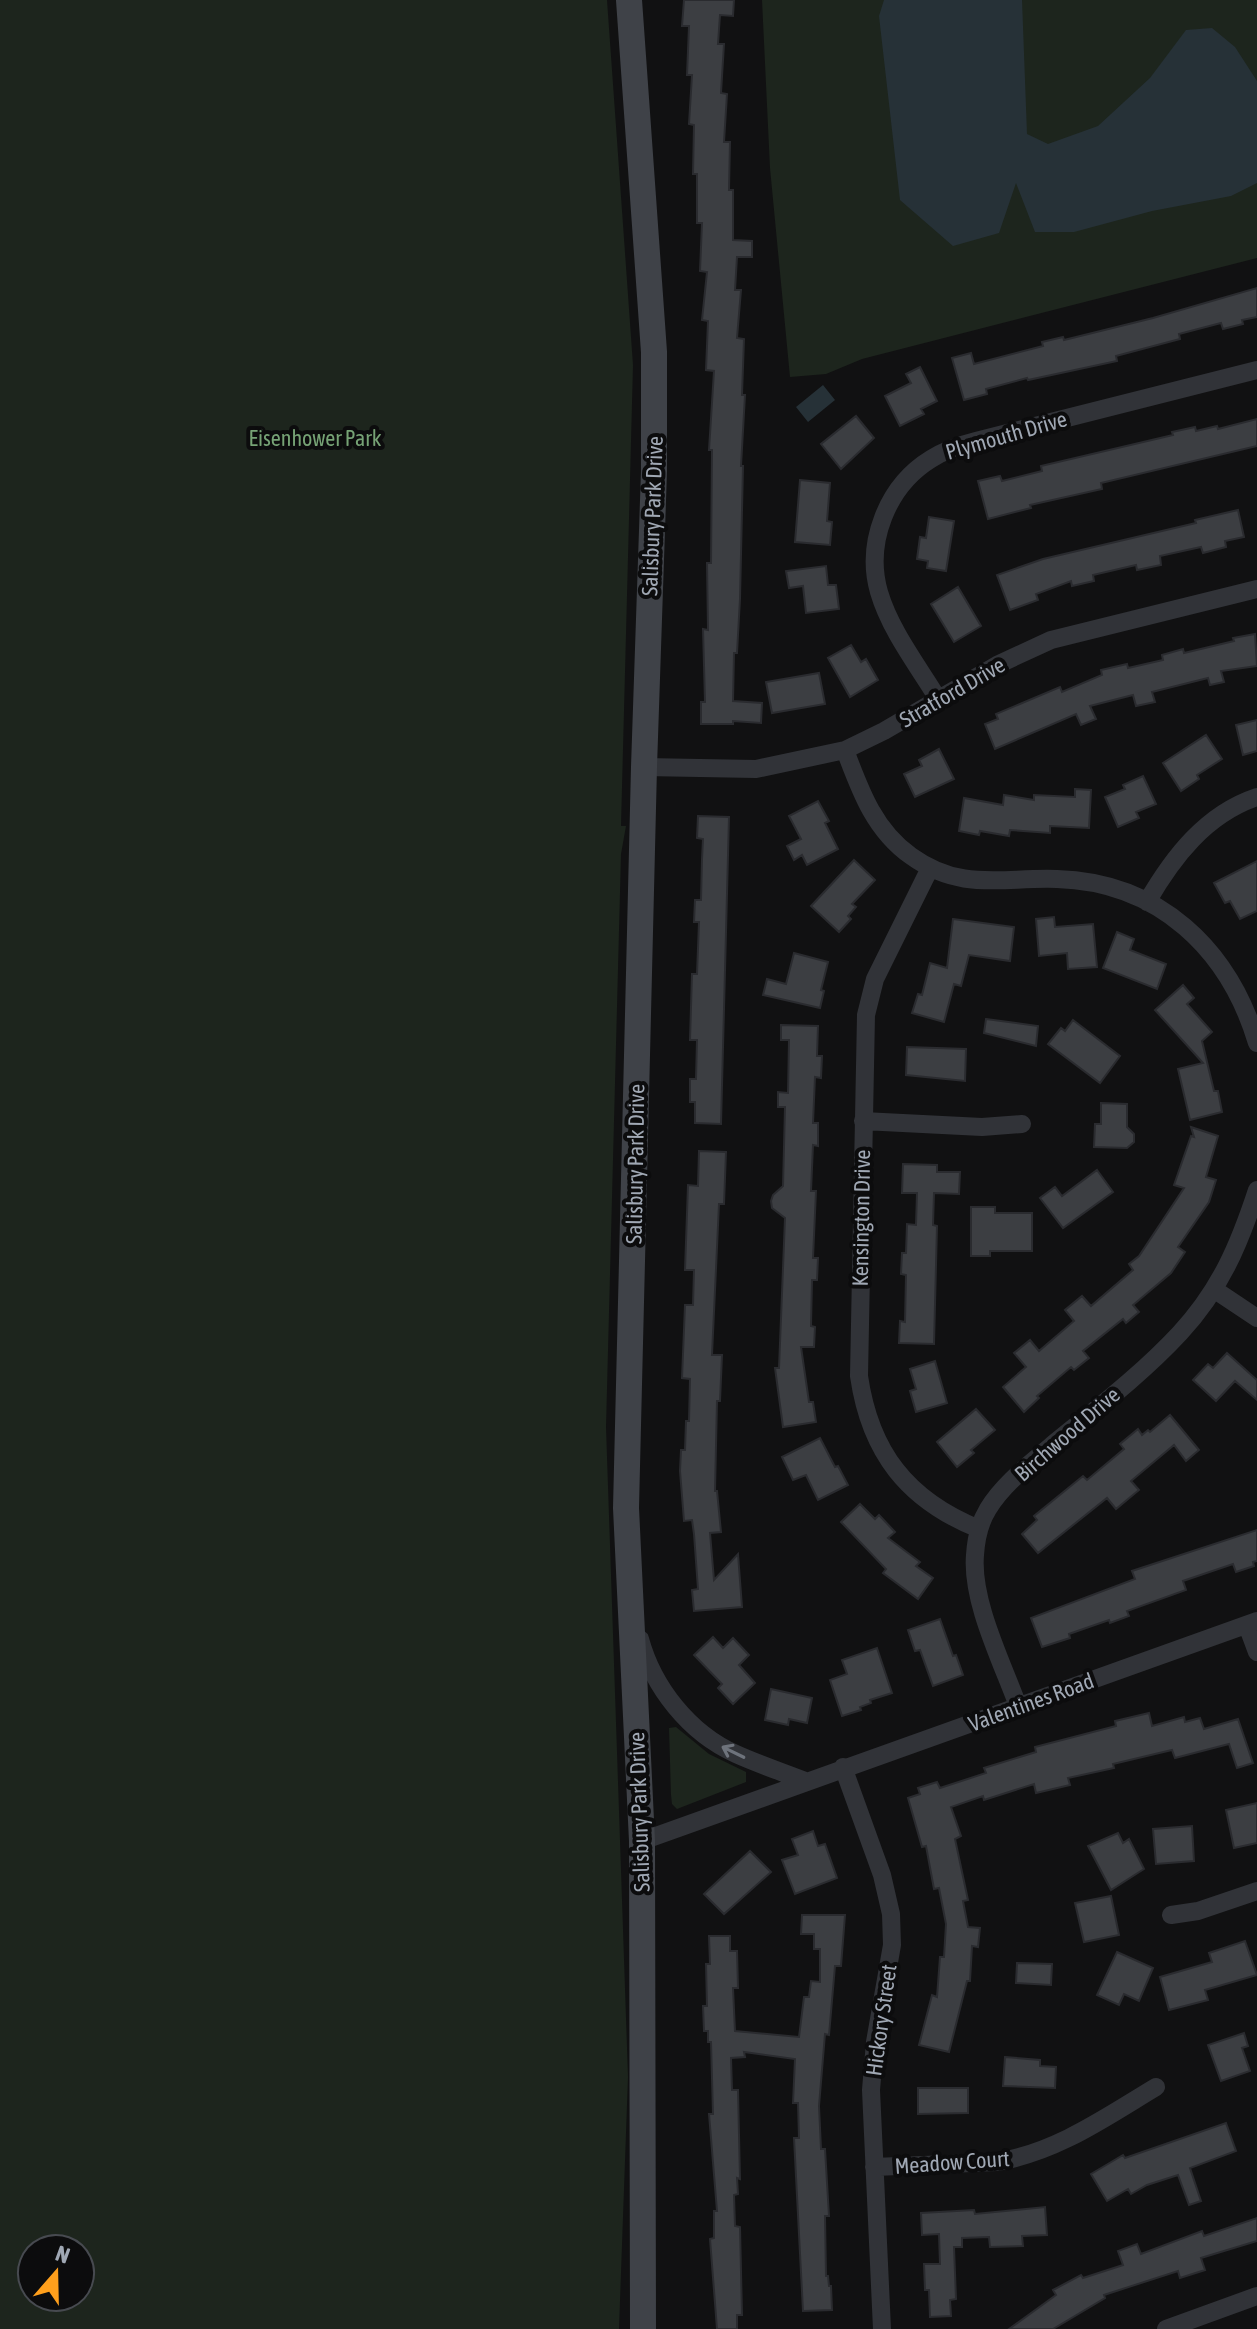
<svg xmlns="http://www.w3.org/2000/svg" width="1257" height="2329" font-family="'Asap Condensed',sans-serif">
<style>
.green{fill:#1d251d;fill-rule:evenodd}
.water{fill:#263137}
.building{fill:#3c3e42;stroke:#2a2b2f;stroke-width:2}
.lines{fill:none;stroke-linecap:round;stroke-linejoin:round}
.minor{stroke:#313338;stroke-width:18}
.secondary{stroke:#3f4248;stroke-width:26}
.oneway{stroke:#6e737c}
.labels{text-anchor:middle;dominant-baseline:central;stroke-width:8;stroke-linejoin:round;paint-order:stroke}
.street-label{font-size:22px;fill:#a0a8b4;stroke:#0c0c0d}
.park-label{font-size:22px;fill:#76a275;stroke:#0c0c0d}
</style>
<rect width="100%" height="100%" fill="#111112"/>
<!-- green -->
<path class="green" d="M0,0H607L633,365L621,826H626L621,854L606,1427L628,2077L619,2329H0ZM32,2249H80V2297H32Z
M762,0H1257V258L862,359L826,374L790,377L770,168Z
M676,1727L709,1754L746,1772V1782L677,1809L672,1804L671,1795L669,1728Z"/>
<!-- water -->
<path class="water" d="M884,0H1022L1027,134L1048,144L1098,126L1150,78L1186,30L1212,28L1235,47L1257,81V183L1231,196L1152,211L1074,232H1035L1016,183L999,233L953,246L900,200L879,16Z
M823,385L835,400L808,422L796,407Z"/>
<!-- building -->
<path class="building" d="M684,0H734L733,16L720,15L718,44H724L721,93L727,94L724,142H730L729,190H733V240L752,241V257H737L735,290H741L737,338L744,339L742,395H745L741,466H743L740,599L737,653H734L733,701L762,703L761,723L733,721V724H701V702H705L703,629L708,630L707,563H711L712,450H709L714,371L706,370L708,321L702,320L707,272L700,271L702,223H697V174H693L694,125L689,124L692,75H687L689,26H682Z
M1257,288V317L1242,320L1243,324L1223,329L1221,323L1179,334L1180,339L1116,356L1117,361L1028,380L1027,378L986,389L987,394L964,400L952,358L971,353L974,364L1043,346L1042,342L1063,337L1064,340L1153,318Z
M920,367L937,401L921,409L924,414L900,426L885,396L911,383L906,374Z
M856,416L874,438L841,469L821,444Z
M1257,419V446L1101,483L1102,489L1030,505L1031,508L988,519L978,481L1000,476L1002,481L1042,471L1041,466L1173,435L1172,432L1195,427L1196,431L1217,426L1218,429Z
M800,480L830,483L827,521L832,522L830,545L795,542Z
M1238,510L1244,537L1225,541L1226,547L1203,553L1201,547L1160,556L1161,565L1137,570L1136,565L1093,575L1094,581L1072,586L1071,581L1036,594L1038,600L1010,610L997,575L1043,559L1196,523L1195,520Z
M929,517L954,521L946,571L927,568L928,561L917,559L920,537L926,538Z
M826,566L828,585H836L839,609L806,613L803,586L789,588L786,571Z
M958,587L981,626L954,642L931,604Z
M1255,634L1257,666L1221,671L1224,682L1210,685L1208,678L1152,692L1155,702L1136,706L1133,695L1090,706L1096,719L1081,725L1076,714L995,749L985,724L998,719L996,714L1060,687L1062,692L1102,675L1101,670L1127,664L1128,668L1163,660L1162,655L1183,649L1184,653L1234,641L1233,638Z
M851,645L861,662L866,659L878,680L850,697L828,658Z
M819,673L825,704L772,713L766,682Z
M1257,720V751L1243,755L1236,725Z
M1206,735L1222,759L1197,775L1199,779L1181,791L1163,763Z
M939,749L954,779L915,797L904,774L922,766L919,760Z
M1143,776L1156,804L1136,812L1139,818L1118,827L1105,797L1125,789L1123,785Z
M1075,789L1091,790L1089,828L1050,826V833L1010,830L1009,836L980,831L979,835L959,831L964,798L1003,805L1004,795L1034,800V795L1075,797Z
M818,801L829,821L825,823L838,849L807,865L802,855L794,860L787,846L801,839L789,816Z
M698,816L729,817L721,1124L695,1123V1102H690V1079H696L697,1040H690L692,974H697L699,922H694L695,900H701L702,859L703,839L697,838Z
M854,860L875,880L852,904L856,907L848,916L851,919L839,932L811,906Z
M1257,861V911L1240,919L1230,901L1225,903L1214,883Z
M1054,917L1055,927L1093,924L1097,967L1068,969L1067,953L1039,956L1036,919Z
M953,919L1014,927L1010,961L969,955L961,986L954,984L944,1022L912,1013L918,994L922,995L930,963L947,968Z
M1117,932L1134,939L1130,950L1166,964L1157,989L1103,968Z
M794,953L828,962L821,990L824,991L820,1008L763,995L767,979L786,984Z
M1183,985L1194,998L1187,1004L1212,1032L1202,1041L1214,1091H1218L1222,1112L1190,1120L1178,1069L1203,1063L1155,1010Z
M986,1019L1038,1026L1036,1046L984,1033Z
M1073,1020L1120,1056L1100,1083L1048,1044L1061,1028L1065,1031Z
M781,1025L818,1026L817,1056H822L821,1078L815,1077L813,1123H818V1146L813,1145L811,1191H816L813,1258H818L817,1280H812L811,1326L815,1327L814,1347H801L809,1402H813L816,1422L783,1427L775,1368H779L785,1218L772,1208L771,1201L773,1195L783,1186L785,1107H778V1092L788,1093L789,1040H781Z
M907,1047L966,1049L965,1081L906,1075Z
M1101,1103L1127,1104V1127L1134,1134V1142L1127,1148L1094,1147L1095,1124H1101Z
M1191,1127L1218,1136L1206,1177L1216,1180L1209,1202L1178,1247L1185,1252L1171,1273L1133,1305L1139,1312L1126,1323L1123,1319L1083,1351L1089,1358L1074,1370L1071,1367L1037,1396L1039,1398L1024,1412L1003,1387L1026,1367L1014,1353L1030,1340L1039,1351L1074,1321L1065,1310L1082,1296L1091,1306L1133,1270L1129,1264L1139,1256L1184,1188L1174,1185L1191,1136L1194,1137Z
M699,1151L726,1152L724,1204H719L712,1355H722L720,1401H717L715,1491H717L721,1532L710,1533L714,1580L738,1554L742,1607L694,1611L692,1590L698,1589L694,1534L692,1520L684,1521L680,1471L681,1450H685L686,1421H689L690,1379L682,1378L685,1305H693L694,1270H685L688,1185L698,1186Z
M903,1164L937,1165V1172H960L959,1194L934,1193L933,1225L937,1226L934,1344L899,1343L900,1321L905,1322L906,1275L901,1274L902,1253H906L907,1224L916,1225L917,1193H902Z
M1097,1170L1113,1192L1063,1228L1040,1198L1055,1187L1062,1196Z
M971,1207H995V1213H1032V1251H990V1256H971Z
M1227,1353L1257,1380V1400L1235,1381L1216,1401L1193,1380L1208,1364L1213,1368Z
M935,1361L947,1403L916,1412L910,1391L916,1389L910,1369Z
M976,1409L995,1430L971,1450L974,1453L957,1467L937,1442Z
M1170,1415L1199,1450L1186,1461L1174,1445L1131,1481L1139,1490L1116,1509L1107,1498L1038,1553L1022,1534L1037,1520L1034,1516L1083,1476L1087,1480L1124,1449L1120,1444L1138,1429L1142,1435L1148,1430L1150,1432Z
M820,1438L835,1467L838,1466L848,1485L818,1500L806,1475L793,1480L782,1457Z
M860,1504L875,1519L879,1515L895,1532L888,1538L920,1562L916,1566L933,1578L918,1599L883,1573L886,1569L841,1522Z
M1257,1530V1561L1253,1562L1254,1566L1236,1572L1233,1564L1183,1581L1186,1590L1127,1611L1129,1616L1110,1623L1109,1620L1069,1634L1070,1638L1042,1647L1031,1618L1135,1579L1132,1571Z
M940,1619L953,1656L956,1655L963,1675L933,1686L920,1650L915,1651L908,1630Z
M713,1637L723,1648L733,1638L749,1655L739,1665L755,1683L733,1704L718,1688L722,1684L694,1655Z
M877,1648L892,1693L870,1700L871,1703L860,1707L861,1710L842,1716L830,1680L847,1674L842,1660Z
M771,1689L812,1698L807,1723L789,1719L788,1725L765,1720Z
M1149,1713L1152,1726L1184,1717L1185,1722L1200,1718L1204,1729L1238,1719L1253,1763L1237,1768L1229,1744L1175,1758L1172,1750L1113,1764L1114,1768L1068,1778L1070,1785L1036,1793L1034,1784L984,1800L983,1796L951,1807L961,1836L955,1839L968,1900L963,1901L968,1927L980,1928L978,1947L972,1946L970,1981H967L949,2052L919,2045L932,1995L937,1997L940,1957H944L946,1924L939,1888L934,1889L926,1846L922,1847L908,1798L920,1794L918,1788L937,1782L940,1788L986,1773L984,1768L1036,1752L1035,1747L1116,1726L1115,1721Z
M1257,1803V1843L1234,1848L1226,1810Z
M1192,1826L1194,1861L1156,1864L1153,1829Z
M813,1831L818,1846L825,1844L837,1878L795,1894L782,1860L798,1855L792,1839Z
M1118,1833L1123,1843L1129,1839L1144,1869L1111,1890L1088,1846Z
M750,1851L771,1872L724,1914L704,1894Z
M1111,1896L1119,1935L1084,1942L1075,1903Z
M802,1915H845L841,1966H835L829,2035L825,2034L819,2106L821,2149H825L829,2216H825L826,2276H828L829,2286H831L832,2310L803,2311L794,2138H799L798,2103H793L795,2059L744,2052L745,2057L731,2058L732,2090H738L740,2179L737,2178L738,2194L734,2195L735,2226L740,2227L742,2315H737V2329H717L710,2239L714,2238V2211H717L709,2114H713L711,2042H708V2031H704L703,2006H707L706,1964H710L709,1936H730V1951H737L738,1988H733L735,2031L799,2037L804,1997H809L811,1981L820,1982V1949H814V1934H801Z
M1245,1941L1257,1975L1205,1990L1208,2000L1169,2010L1160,1977L1212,1962L1209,1953Z
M1117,1952L1153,1968L1139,2001L1124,1994L1119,2005L1097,1995Z
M1017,1963L1052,1964L1051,1985L1016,1983Z
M1244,2033L1248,2046L1242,2048L1250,2071L1221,2081L1208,2045Z
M1005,2057L1040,2060V2066L1056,2067L1055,2088L1003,2086Z
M918,2088H968V2113L918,2114Z
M1226,2123L1236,2151L1190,2168L1201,2201L1189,2205L1178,2175L1147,2185L1131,2194L1128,2189L1107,2201L1091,2174L1123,2155L1125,2158Z
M1045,2207L1047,2235L1022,2236L1023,2246L990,2247L989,2237L962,2238V2247H954L956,2299L950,2300L951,2316L930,2317L929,2290H925L924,2264H940L939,2234L922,2235L921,2213L974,2210L975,2214Z
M1257,2218V2241L1201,2258L1205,2270L1180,2278L1178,2271L1104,2295L1105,2298L1053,2329H1009L1056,2295L1053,2290L1081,2275L1083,2278L1123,2265L1118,2251L1137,2244L1141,2254L1202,2231L1204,2236Z"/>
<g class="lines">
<!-- minor -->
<path class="minor" d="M938,699C918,666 890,630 879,592C865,543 887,486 931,459C945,450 960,445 976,441L1257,370
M845,750C860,790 874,830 911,856C961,892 1002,877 1057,879C1159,882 1229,949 1257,1043
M644,767L756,769L845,750L884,731L997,665L1051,640L1257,589
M930,868L875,979L866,1015L859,1376C870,1452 907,1500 979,1529
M1147,902C1173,857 1206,814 1257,797
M863,1121L982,1127L1022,1124
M1215,1290L1257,1318
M1247,1625L1257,1652
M640,1639C653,1687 689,1733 736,1754C758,1764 782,1772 805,1781
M1018,1706C1002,1662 971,1601 975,1555C976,1539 980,1522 988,1509C1004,1483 1030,1464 1052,1445C1096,1409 1142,1374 1180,1333C1220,1290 1239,1245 1257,1190
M843,1767L882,1875L891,1914L892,1945L875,2042L871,2090L882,2329
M642,1841L1257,1621
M1171,1915L1198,1911L1257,1891
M874,2167L997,2162C1057,2152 1106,2117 1156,2087
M1166,2329L1257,2296"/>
<!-- secondary -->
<path class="secondary" d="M629,0L654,352V471L644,767L626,1508L642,1841L643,2329"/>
</g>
<!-- one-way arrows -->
<defs><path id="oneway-shaft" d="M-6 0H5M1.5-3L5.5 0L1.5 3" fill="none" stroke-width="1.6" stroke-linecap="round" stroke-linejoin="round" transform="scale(2)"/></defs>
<use class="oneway" href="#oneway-shaft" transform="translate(733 1752) rotate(-154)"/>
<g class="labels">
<!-- street labels -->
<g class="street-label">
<text transform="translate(1006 435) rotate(-16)">Plymouth Drive</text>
<text transform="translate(652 516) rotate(-88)">Salisbury Park Drive</text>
<text transform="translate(952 692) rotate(-30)">Stratford Drive</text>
<text transform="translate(635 1164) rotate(-89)">Salisbury Park Drive</text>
<text transform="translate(861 1218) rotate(-89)">Kensington Drive</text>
<text transform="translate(1067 1434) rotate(-41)">Birchwood Drive</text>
<text transform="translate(1031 1702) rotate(-20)">Valentines Road</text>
<text transform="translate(639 1812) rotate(-92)">Salisbury Park Drive</text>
<text transform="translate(881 2020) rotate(-82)">Hickory Street</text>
<text transform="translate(952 2162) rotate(-4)">Meadow Court</text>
</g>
<!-- park labels -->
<g class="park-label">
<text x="315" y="438">Eisenhower Park</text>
</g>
</g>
<!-- north arrow -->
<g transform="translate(56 2273) rotate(20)"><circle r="38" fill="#0c0c0d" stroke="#474a50" stroke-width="2"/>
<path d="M0-6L14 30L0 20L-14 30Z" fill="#ff9f1c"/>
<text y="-12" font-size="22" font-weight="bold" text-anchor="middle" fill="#a0a8b4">N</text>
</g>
</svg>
